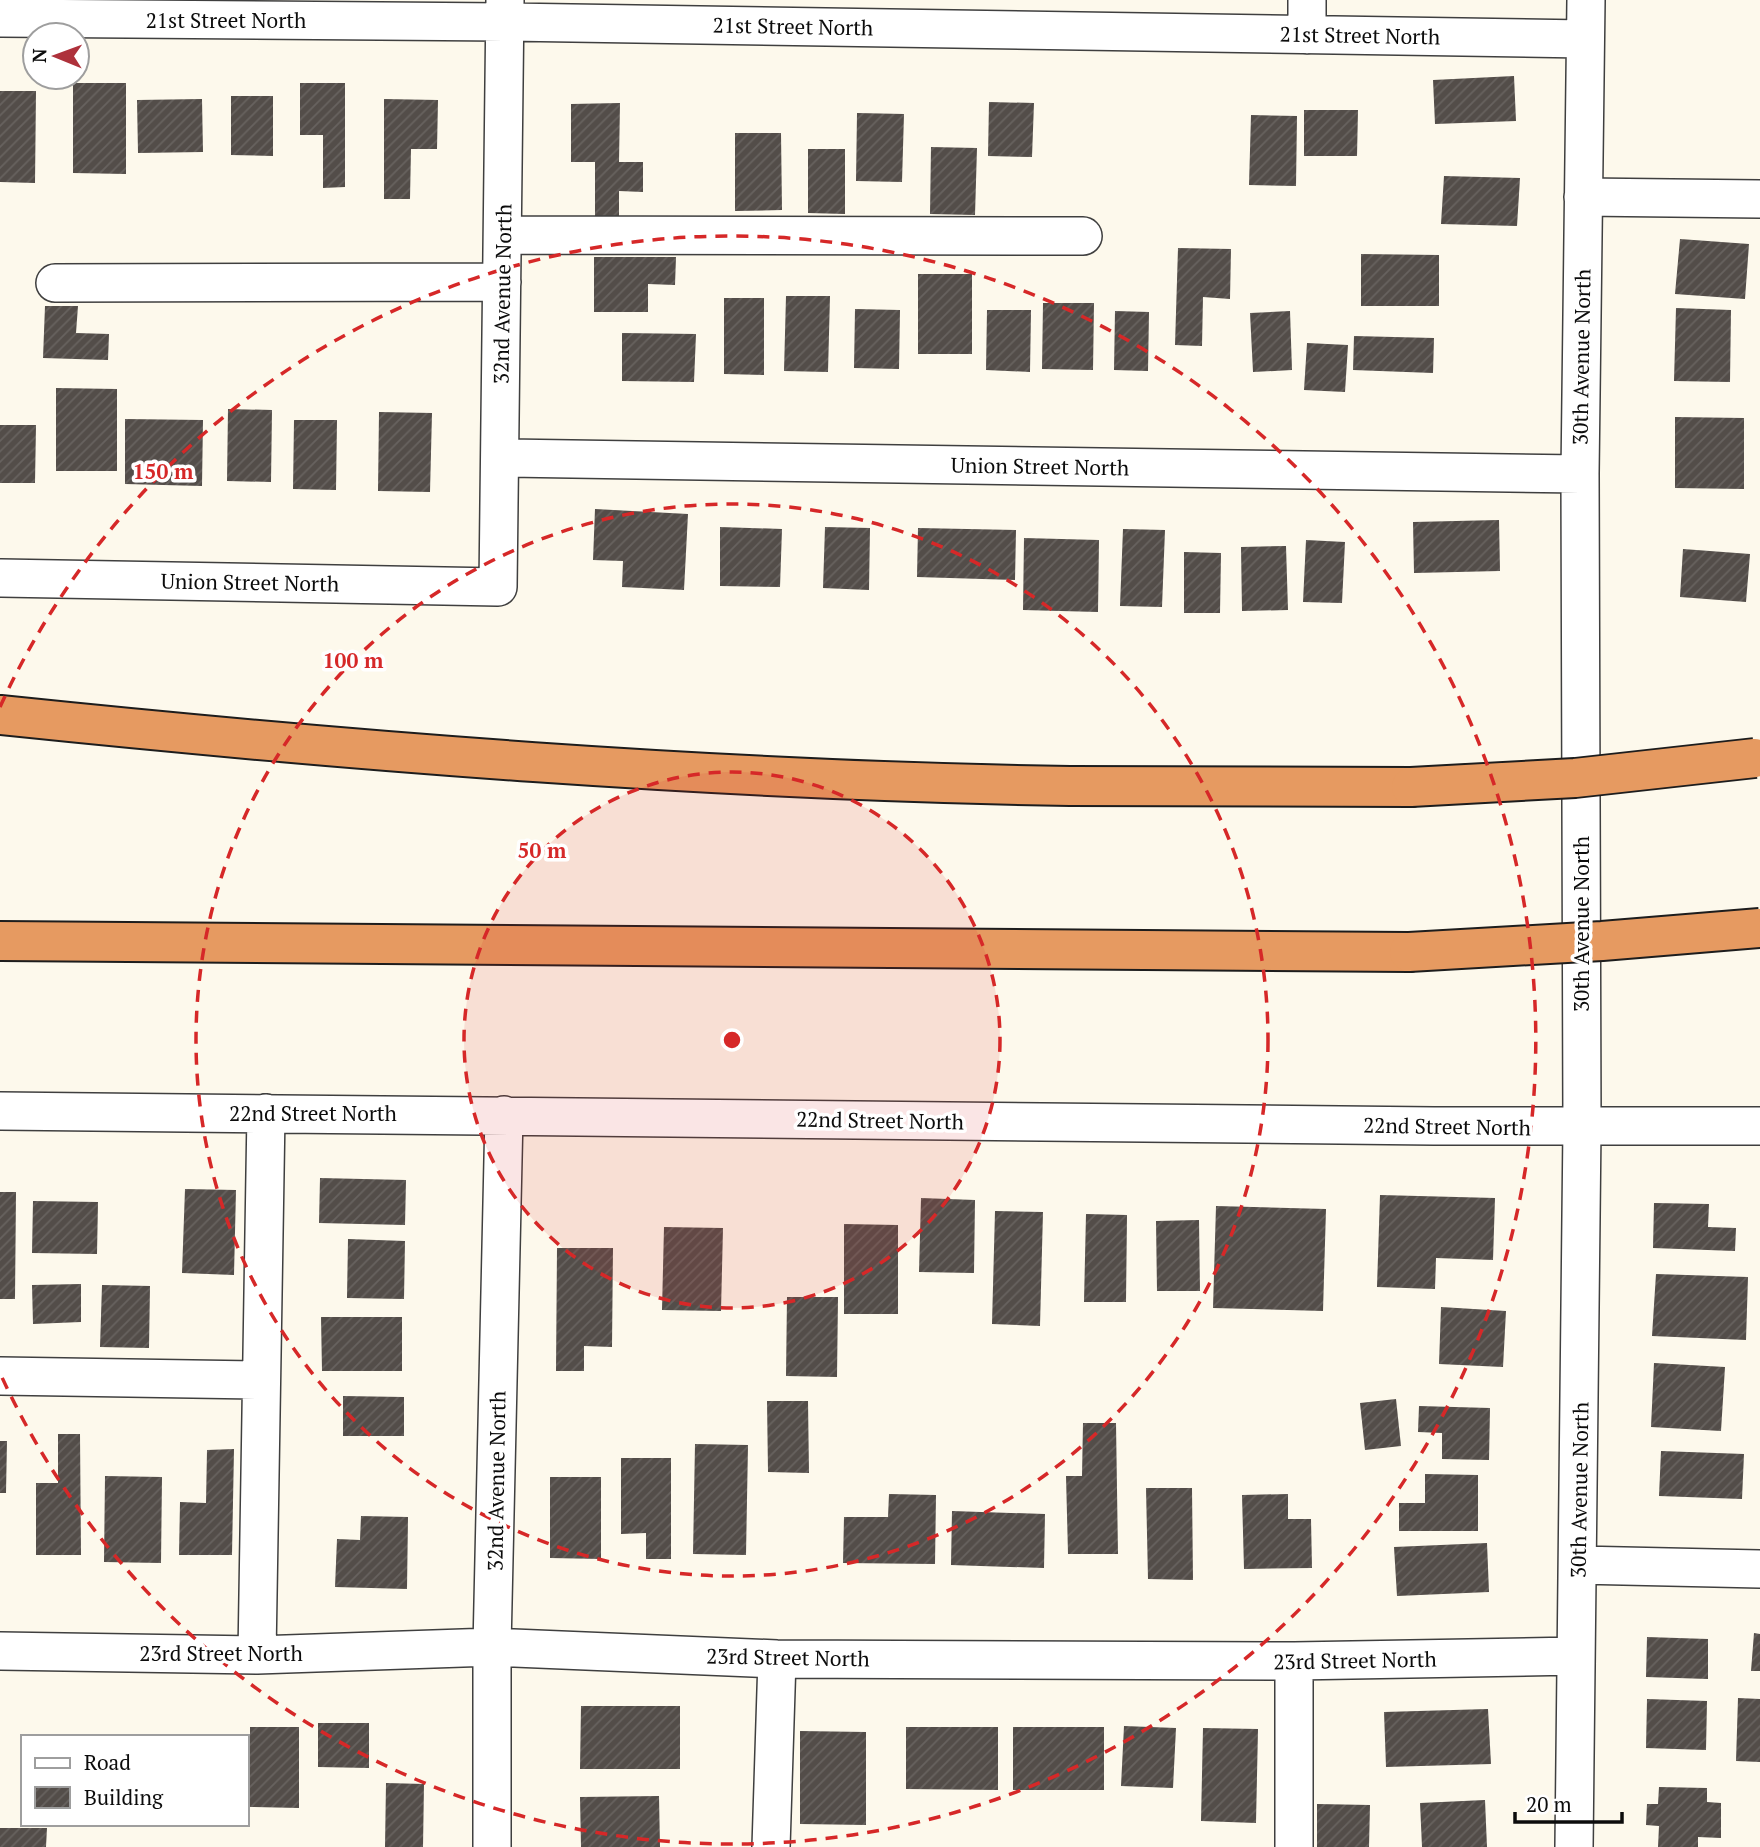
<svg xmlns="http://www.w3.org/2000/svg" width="1760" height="1847" font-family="'PT Serif',serif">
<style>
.building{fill:url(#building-hatch)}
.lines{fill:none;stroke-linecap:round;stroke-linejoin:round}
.minor-casing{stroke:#3f3f3f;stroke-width:40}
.highway-casing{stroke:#1d1d1d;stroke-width:42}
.minor{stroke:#fff;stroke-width:37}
.highway{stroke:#e69a61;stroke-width:38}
.highway-bridge-casing{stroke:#1d1d1d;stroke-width:42;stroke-linecap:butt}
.highway-bridge{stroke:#e69a61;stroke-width:38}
.ring{fill:none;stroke:#d62828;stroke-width:3.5;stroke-dasharray:12 9}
.labels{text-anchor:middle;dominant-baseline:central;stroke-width:7;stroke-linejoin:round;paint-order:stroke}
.street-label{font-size:21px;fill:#0c0c0c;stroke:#fff}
.centre{fill:#d62828;stroke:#fff;stroke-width:3.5}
.ring-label{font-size:21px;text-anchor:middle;font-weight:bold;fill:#d62828;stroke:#fff;stroke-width:7;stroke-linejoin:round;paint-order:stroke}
</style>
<defs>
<pattern id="building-hatch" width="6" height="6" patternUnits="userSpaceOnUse" patternTransform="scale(1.75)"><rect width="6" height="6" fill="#534d49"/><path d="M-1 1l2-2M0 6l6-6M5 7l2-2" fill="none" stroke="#67625f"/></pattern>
</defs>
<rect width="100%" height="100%" fill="#fdf9ec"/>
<!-- building -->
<path class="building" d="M1514,76L1516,121L1435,124L1433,80Z
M73,83H126V174L73,173Z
M300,83H345V187L323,188V135H300Z
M0,91H36L35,183L0,182Z
M231,96H273V156L231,155Z
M202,99L203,152L138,153L137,100Z
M384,99L438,100L437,149H411L410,199H384Z
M989,102L1034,103L1032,157L988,156Z
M620,103L619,162H643V192L619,191V221L595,220V162H571V104Z
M1304,110H1358L1357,156H1304Z
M857,113L904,114L902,182L856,181Z
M1251,115L1297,116L1296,186L1249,185Z
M735,133H781L782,210L735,211Z
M931,147L977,148L975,215L930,214Z
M808,149H845V214L808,213Z
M1444,176L1520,178L1517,226L1441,224Z
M1680,239L1749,244L1745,299L1675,294Z
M1178,248L1231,249L1230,299L1203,297L1202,346L1175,345Z
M1361,254L1439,255V306H1361Z
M594,257H676L675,285L648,284V312H594Z
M918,274H972V354H918Z
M786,296H830L828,372L784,371Z
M724,298H764V375L724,374Z
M1043,303H1094L1093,370L1042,369Z
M45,306H78L76,333L109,334L108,360L43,358Z
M1676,308L1731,310L1730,382L1674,381Z
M855,309L900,310L899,369L854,368Z
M987,310H1031L1030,372L986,370Z
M1115,311L1149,312L1148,371L1114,370Z
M1290,311L1292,370L1253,372L1250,313Z
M622,333L696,334L694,382L622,381Z
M1354,336L1434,338L1433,373L1353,370Z
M1307,343L1348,345L1345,392L1304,390Z
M56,388L117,389V471H56Z
M228,409L272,410L271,482L227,481Z
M379,412L432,413L430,492L378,491Z
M1675,417L1744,418V489L1675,488Z
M125,419L203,420L202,486L125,484Z
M294,420H337L336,490L293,489Z
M0,425H36L35,483H0Z
M595,509L688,514L684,590L622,587L623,561L593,560Z
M1499,520L1500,571L1414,573L1413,522Z
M720,527L782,529L780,587L720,586Z
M825,527L870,528L869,590L823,588Z
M918,528L1016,530L1015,580L917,577Z
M1123,529L1165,530L1162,607L1120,606Z
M1024,538L1099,540L1098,612L1023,610Z
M1306,540L1345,542L1342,603L1303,602Z
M1286,546L1288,610L1242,611L1241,547Z
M1683,549L1750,554L1746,602L1680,597Z
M1184,552L1221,553L1220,613H1184Z
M320,1178L406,1180L405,1225L319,1223Z
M185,1189L236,1190L234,1275L182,1273Z
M0,1192H16L15,1299H0Z
M1380,1195L1495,1198L1493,1260L1436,1258L1435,1289L1377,1287Z
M921,1198L975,1200L974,1273L919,1272Z
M33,1201L98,1202L97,1254L32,1253Z
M1654,1203L1709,1204L1708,1227L1736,1228L1735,1251L1653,1248Z
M1216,1206L1326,1209L1323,1311L1213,1308Z
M995,1211L1043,1212L1040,1326L992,1324Z
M1086,1214L1127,1215L1126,1302H1084Z
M1199,1220L1200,1291H1157L1156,1221Z
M844,1224L898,1225V1314H844Z
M664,1227L723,1228L721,1311L662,1310Z
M348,1239L405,1241L404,1299L347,1298Z
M557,1248H613L612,1347L584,1346V1371H556Z
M1656,1274L1748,1277L1746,1340L1652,1336Z
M81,1284V1322L33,1324L32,1285Z
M102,1285L150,1286L149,1348L100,1347Z
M787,1297H838L837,1377L786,1376Z
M1441,1307L1506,1311L1503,1367L1439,1364Z
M321,1317H402V1371H322Z
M1654,1363L1725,1367L1721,1431L1651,1427Z
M343,1396L404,1397V1436H343Z
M1396,1399L1401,1446L1365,1450L1360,1403Z
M767,1401H808L809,1473L768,1472Z
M1419,1406L1490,1408L1489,1460L1442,1459V1433L1418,1432Z
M1083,1423H1116L1118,1554H1068L1066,1476H1082Z
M58,1434H80L81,1555H36V1483H58Z
M0,1441H7L6,1493H0Z
M695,1444L748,1445L746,1555L693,1554Z
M234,1449L232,1555H179L180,1502L206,1503L207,1450Z
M1661,1451L1744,1454L1742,1499L1659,1496Z
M621,1458H671V1559H646V1533L621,1534Z
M1425,1474L1478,1475V1531H1399V1503H1425Z
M105,1476L162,1477L161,1563L104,1562Z
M550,1477H601V1559L550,1558Z
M1146,1488H1192L1193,1580L1148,1579Z
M889,1494L936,1495L935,1564L843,1563L844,1517H888Z
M1288,1494V1519H1311L1312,1568L1244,1569L1242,1495Z
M952,1511L1045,1514L1044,1568L951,1565Z
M361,1516L408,1517L407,1589L335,1587L337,1539L360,1540Z
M1487,1543L1489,1592L1397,1596L1394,1547Z
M1754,1633L1760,1634V1671H1751Z
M1647,1637L1708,1639V1679L1646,1677Z
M1738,1698L1760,1699V1762L1736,1761Z
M1647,1699L1707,1701L1706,1750L1646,1748Z
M581,1706H680V1769H580Z
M1488,1709L1491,1764L1386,1767L1384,1712Z
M318,1723H369V1768L318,1767Z
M1124,1726L1176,1728L1173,1788L1121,1786Z
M250,1727H299V1808L250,1807Z
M906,1727H998V1790L906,1789Z
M1013,1727H1104V1790H1013Z
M1203,1728L1258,1729L1256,1823L1201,1821Z
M800,1731L866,1732V1825L800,1824Z
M386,1783L424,1784L423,1847H385Z
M1659,1787L1707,1788V1802L1721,1803V1838L1698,1837V1847H1658L1659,1826L1646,1825L1647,1804H1658Z
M659,1796L660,1847H581L580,1797Z
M1485,1800L1487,1847H1422L1420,1803Z
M1317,1804L1370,1805L1369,1847H1317Z
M0,1828H47L46,1847H0Z"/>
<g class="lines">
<defs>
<path id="minor" d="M1307,0V35
M0,18L505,22L1585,39
M1583,197L1760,199
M503,235L1083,236
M55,283L502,282
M500,458L1580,474
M1,578L498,587L505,0
M0,1111L1434,1126H1760
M0,1376L261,1380
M1578,1565L1760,1569
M0,1651L257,1655L492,1647L777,1659L1294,1661L1576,1656
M257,1655L266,1113
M492,1847V1647L504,1115
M771,1847L777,1659
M1294,1847V1661
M1574,1847L1582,1127L1580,474L1586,0"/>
<path id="highway" d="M0,715C355,752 713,780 1070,786C1184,787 1298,786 1411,787
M0,941L1409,952"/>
</defs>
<!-- minor casing -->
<use href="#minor" class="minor-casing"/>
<!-- highway casing -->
<use href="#highway" class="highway-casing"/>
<!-- minor -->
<use href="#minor" class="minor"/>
<!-- highway -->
<use href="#highway" class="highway"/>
<defs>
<path id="highway-bridge" d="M1411,787L1575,778L1755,758
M1409,952L1602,941L1760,928"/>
</defs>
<!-- highway-bridge casing -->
<use href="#highway-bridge" class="highway-bridge-casing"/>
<!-- highway-bridge -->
<use href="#highway-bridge" class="highway-bridge"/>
</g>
<!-- distance rings -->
<circle cx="732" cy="1040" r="268" fill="#d62828" fill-opacity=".12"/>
<g class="ring">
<circle cx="732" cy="1040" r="268"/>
<circle cx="732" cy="1040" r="536"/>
<path d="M0 707A804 804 0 1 1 0 1373"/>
</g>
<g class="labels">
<!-- street labels -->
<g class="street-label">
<text x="226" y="20">21st Street North</text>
<text transform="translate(793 26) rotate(1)">21st Street North</text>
<text transform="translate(1360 35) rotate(1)">21st Street North</text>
<text transform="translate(502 294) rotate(-89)">32nd Avenue North</text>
<text transform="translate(1581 357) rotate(-89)">30th Avenue North</text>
<text transform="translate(1040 466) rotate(1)">Union Street North</text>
<text transform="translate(250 582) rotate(1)">Union Street North</text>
<text transform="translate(1581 924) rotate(-90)">30th Avenue North</text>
<text x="313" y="1113">22nd Street North</text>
<text transform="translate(880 1120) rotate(1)">22nd Street North</text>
<text transform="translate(1447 1126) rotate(1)">22nd Street North</text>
<text transform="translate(496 1481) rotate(-89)">32nd Avenue North</text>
<text transform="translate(1579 1490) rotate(-89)">30th Avenue North</text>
<text x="221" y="1653">23rd Street North</text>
<text transform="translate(788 1657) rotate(1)">23rd Street North</text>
<text transform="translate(1355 1660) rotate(-1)">23rd Street North</text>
</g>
</g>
<circle cx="732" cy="1040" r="10" class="centre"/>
<g class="ring-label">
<text x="163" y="479">150 m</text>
<text x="353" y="668">100 m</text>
<text x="542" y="858">50 m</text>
</g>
<!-- legend -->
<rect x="21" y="1735" width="228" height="91" fill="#ffffff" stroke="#9e9e9e" stroke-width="2"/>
<rect x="35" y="1758" width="35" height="10" fill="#ffffff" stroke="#9e9e9e" stroke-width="2"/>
<text x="84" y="1770" font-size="21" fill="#0c0c0c">Road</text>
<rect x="35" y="1787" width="35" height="21" fill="url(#building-hatch)" stroke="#9e9e9e" stroke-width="2"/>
<text x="84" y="1805" font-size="21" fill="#0c0c0c">Building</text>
<!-- north arrow -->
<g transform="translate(56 56) rotate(271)"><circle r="33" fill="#ffffff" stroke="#9e9e9e" stroke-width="2"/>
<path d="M0-5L12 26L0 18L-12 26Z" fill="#ae313b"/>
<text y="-10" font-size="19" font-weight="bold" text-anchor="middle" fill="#0c0c0c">N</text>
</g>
<!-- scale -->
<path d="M1515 1812v10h107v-10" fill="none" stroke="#0c0c0c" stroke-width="3.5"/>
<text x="1526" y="1812" font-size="21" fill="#0c0c0c" stroke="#ffffff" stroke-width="5" paint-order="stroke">20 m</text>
</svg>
